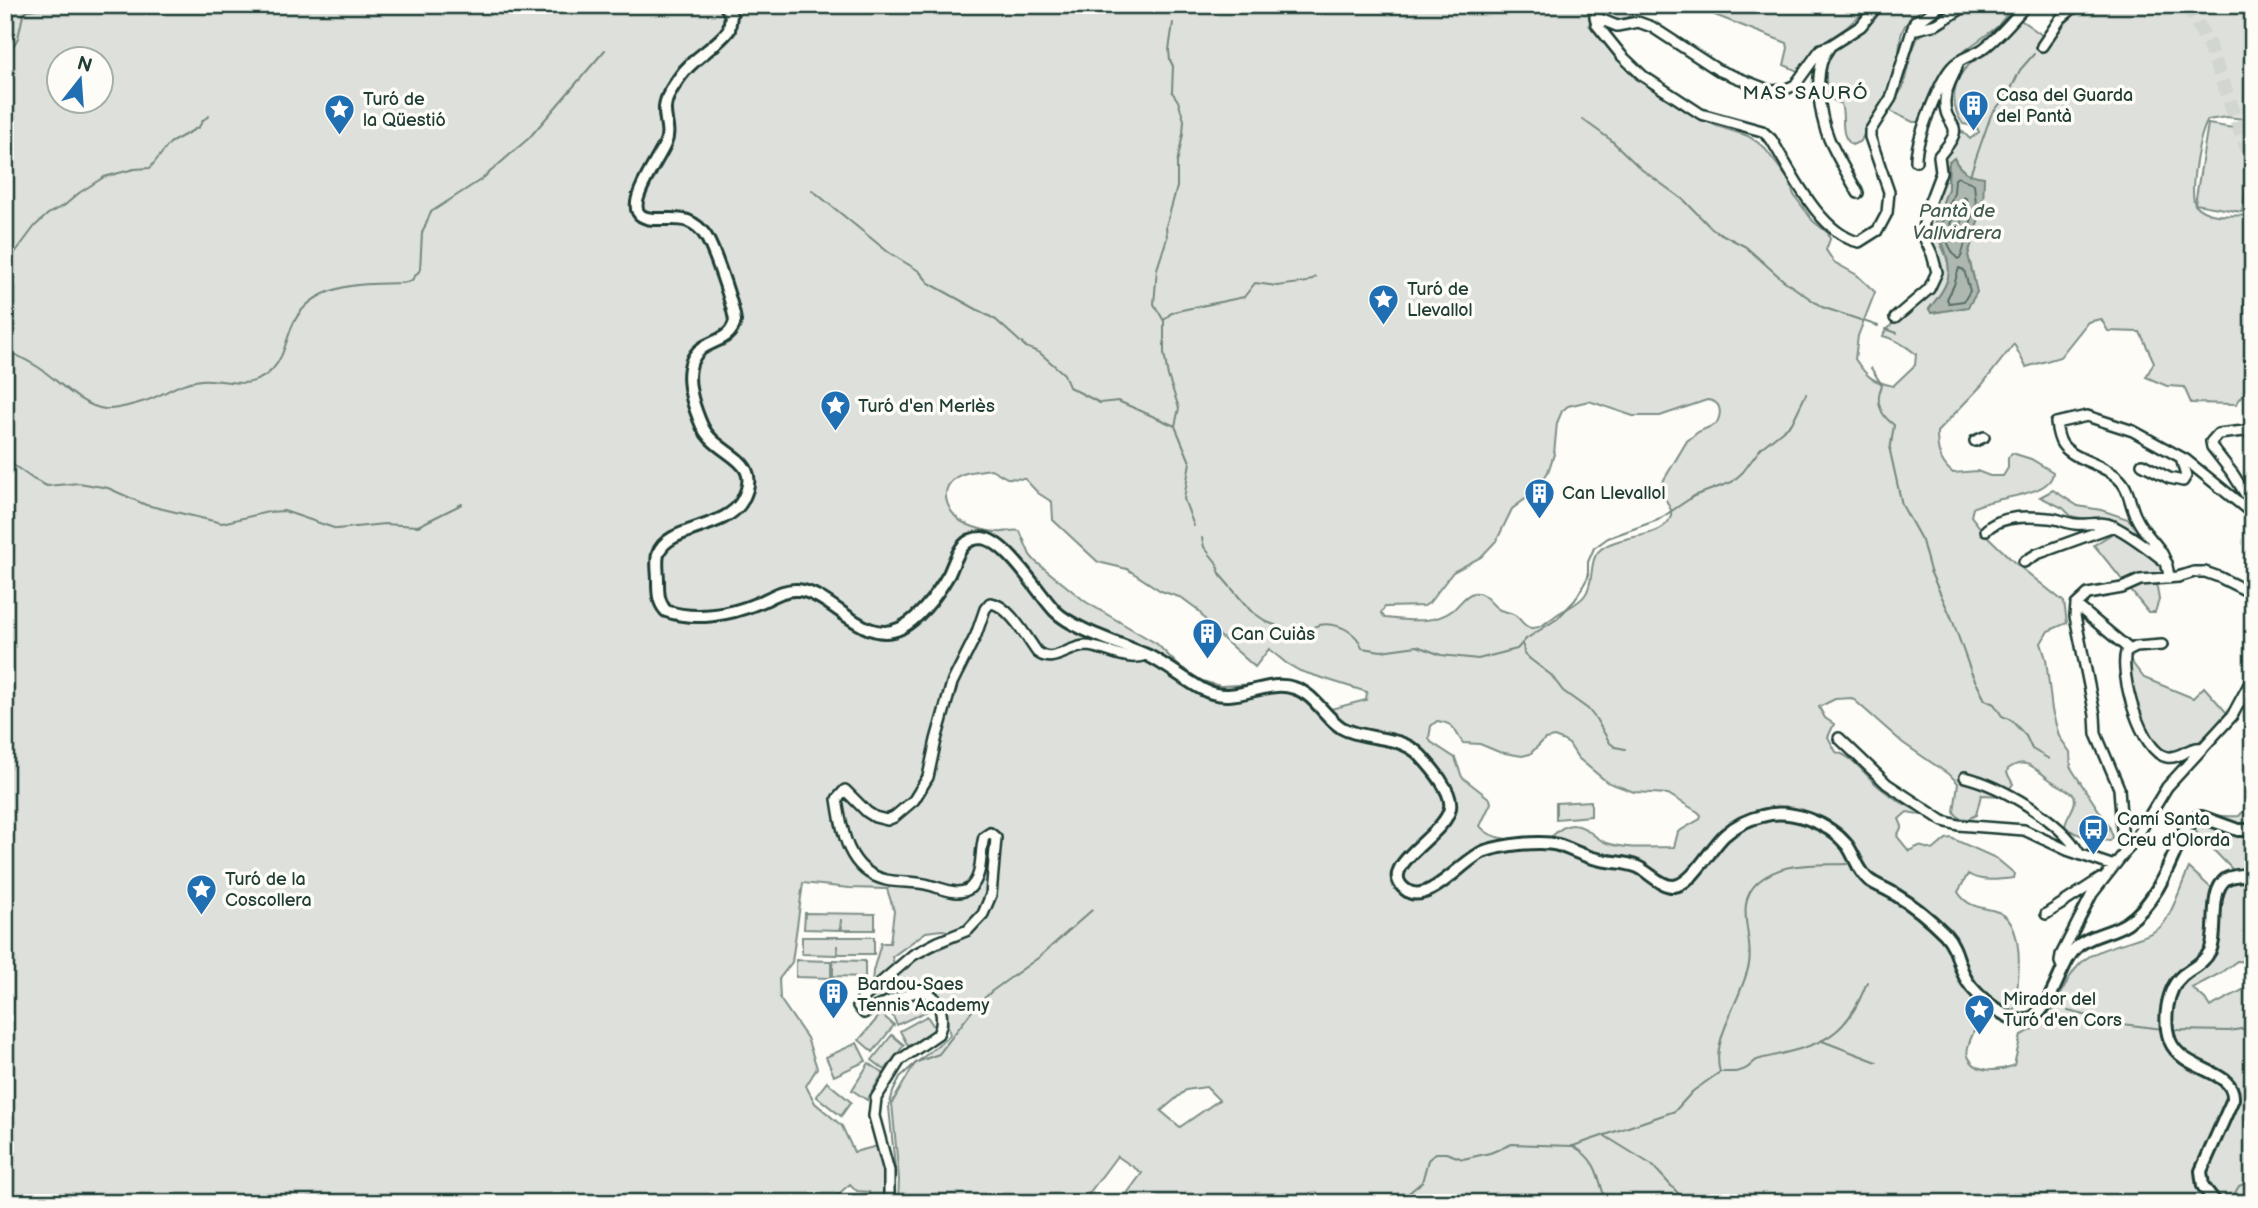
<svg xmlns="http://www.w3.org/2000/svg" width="2258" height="1208" font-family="'Balsamiq Sans',sans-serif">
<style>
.green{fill:#dde0db;stroke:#7e8e88;stroke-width:2;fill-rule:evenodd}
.water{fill:#aeb8b1;stroke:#75877f;stroke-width:2}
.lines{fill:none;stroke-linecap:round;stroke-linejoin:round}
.shore{stroke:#586e66;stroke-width:2}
.stream{stroke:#75877f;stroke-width:2}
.highway-tunnel{stroke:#d1d6d0;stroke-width:14;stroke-dasharray:14 7;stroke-linecap:butt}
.minor-casing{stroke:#1f3d34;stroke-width:14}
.major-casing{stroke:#1f3d34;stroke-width:16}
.minor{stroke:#fdfcf7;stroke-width:9}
.major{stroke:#fdfcf7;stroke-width:10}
.labels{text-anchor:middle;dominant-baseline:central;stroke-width:7;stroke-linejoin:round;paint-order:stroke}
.poi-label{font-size:18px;fill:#1f3d34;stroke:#fdfcf7;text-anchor:start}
.neighbourhood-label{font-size:19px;letter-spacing:2px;fill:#1f3d34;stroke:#fdfcf7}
.water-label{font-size:19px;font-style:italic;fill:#435c53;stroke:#fdfcf7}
</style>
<rect width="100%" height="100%" fill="#fdfcf7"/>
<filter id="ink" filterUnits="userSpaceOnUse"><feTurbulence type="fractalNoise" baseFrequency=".0143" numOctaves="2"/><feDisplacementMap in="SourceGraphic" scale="14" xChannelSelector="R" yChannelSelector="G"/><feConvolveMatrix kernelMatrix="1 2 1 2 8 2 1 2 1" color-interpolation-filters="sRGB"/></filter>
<g filter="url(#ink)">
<!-- green -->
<path class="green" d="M5,5H1666L1635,9L1627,19L1620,21L1592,15L1589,25L1636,79L1686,111L1717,126L1748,136L1763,146L1788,179L1794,195L1813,221L1828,233L1830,239L1826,250L1834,262L1857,275L1875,292L1858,336L1855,359C1867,377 1871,381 1893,386L1915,365L1916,354C1906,346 1896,339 1883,336L1884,333L1894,322L1920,302L1940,271L1939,258L1929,240L1928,217L1942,177L1947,148L1962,131L1970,139L1979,132L1976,126L1963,124C1949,105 1952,79 1970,64C1978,57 1990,52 1997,44C2005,36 2011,27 2018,18L2049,40L2080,5H2253V120L2226,117L2208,120C2199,135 2189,189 2195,205C2209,220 2234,214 2253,216V382L2236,404L2191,403L2184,387L2167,386L2146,377L2154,362L2140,332L2108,331L2101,319L2088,322L2060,357L2026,367L2014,344L1981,386L1937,432C1937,449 1939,462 1953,473L1977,471L1990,476H2003L2008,468V458L2012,453L2031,459L2053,472C2052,497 1993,496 1973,508L1971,516L1985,534L2014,562L2064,602L2067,623L2048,631L2041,643L2046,659L2052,710L2059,736L2070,752L2071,768L2109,826L2113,837L2110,841C2093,839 2079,837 2065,827C2066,815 2078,807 2074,795C2066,788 2057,785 2049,779C2035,769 2026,756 2008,769L2007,773L2013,784L2004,796L1981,795L1976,815L1968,819L1959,818L1954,812L1958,783L1951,776L1903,743L1852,698L1835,699L1819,707L1825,718L1834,724L1828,737L1836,752C1853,756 1864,774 1878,786C1892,798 1912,809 1930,816L1907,812L1899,819L1902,826L1897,836L1909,851L1919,846L1933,850L1946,839L1951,838L1996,858L2015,874L2014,878C1998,880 1980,882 1968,874L1958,892C1967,907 1980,907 1995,911C2030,920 2017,992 2014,1017L1987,1009C1981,1016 1964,1047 1968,1056C1976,1075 2001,1071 2014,1065L2021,1035C2065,1018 2055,987 2082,962C2101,943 2150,942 2164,923C2175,907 2181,885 2189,868L2211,888L2232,869L2196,832L2195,826C2210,810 2220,818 2239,816L2253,801V962L2237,961L2219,974L2192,988L2205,999L2210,1007L2241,991L2253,982V1029L2245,1035L2253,1050V1203H1120L1142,1173L1117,1156L1090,1192L1084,1203H898L899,1179L892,1103L914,1065L950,1035L943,1003L933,989L924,986L863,1009V1003L914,960L970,935L977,924L953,932L942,930L926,932L892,957L895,967L872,985L873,971L881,943H890L894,911L887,889L849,888L803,883L792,962L779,979L780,999L807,1038L817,1068L806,1086L815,1103L842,1126L854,1152L878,1146L886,1177L883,1203H871L869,1192L857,1191L850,1184L828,1203H5ZM60,60H102V102H60ZM1954,158C1960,172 1969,175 1983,177V205L1968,255L1974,278L1968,307L1932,313L1929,309C1959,273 1951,266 1933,228L1948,189V165ZM1707,400C1722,401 1722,414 1716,424L1698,432L1687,441L1662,483C1658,499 1679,507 1668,522C1655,539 1617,535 1600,550C1588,560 1595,582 1585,595C1577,606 1565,608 1555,616C1548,621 1541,629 1531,628C1523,627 1521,619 1515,615C1510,612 1505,612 1500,610C1490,605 1486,591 1473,593C1465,595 1459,605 1453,610C1433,625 1407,620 1385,618L1381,613L1385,607L1424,606L1429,603L1453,572L1481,557L1497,540L1512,509L1528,497L1541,483L1548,472L1554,454L1557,423L1562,411L1568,406L1589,401L1633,416H1660ZM991,469L1007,478L1025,479L1038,493L1052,502L1053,520L1098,562L1127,569L1161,591L1182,598L1197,609L1212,629L1255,667L1269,649L1286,663L1300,671L1367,692L1366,700L1331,709L1276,683L1220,686L1199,680L1179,666L1157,644L1086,602L1035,561L1030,555L1020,531C1012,529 1006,533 998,532C989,532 975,528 966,524C950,517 937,493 954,479C963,471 980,471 991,469ZM1437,721C1457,724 1453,730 1463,743L1480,744L1499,752L1522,756L1530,754L1545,739L1554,737L1562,740L1569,744L1578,758L1607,782L1634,792L1668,794L1698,812L1701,815L1700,819L1678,832L1674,847C1652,847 1628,850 1607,843C1595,839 1586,825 1573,825C1563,825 1557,832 1550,838C1528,839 1494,845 1480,826L1491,803L1490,799L1462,777L1455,758L1431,742L1429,738L1431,726ZM1206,1087L1219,1100L1180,1127L1161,1111L1186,1090Z
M1689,5H1871L1847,27L1821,45L1798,71L1784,65L1788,48L1787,43Z
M1883,5H1933C1923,11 1913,14 1906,24C1898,35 1900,54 1898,67C1893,94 1871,116 1861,141L1852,145C1838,134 1846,119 1841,104L1827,97L1825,60C1833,49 1840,47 1851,40C1864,31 1873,17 1883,5Z
M1971,5H2014L1997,27L1959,55L1943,75L1922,122H1913L1892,112L1889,110L1903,87L1911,54L1918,37Z
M2208,124L2253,131V146L2242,212L2195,204Z
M2053,490L2078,506L2101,510L2128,519L2141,532L2160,555L2164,575L2157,587L2159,600L2155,612H2148L2094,545L2113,533L2117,523L2101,518L2085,519L2071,516L2063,508L2040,497Z
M2130,660L2144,678L2193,698L2204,687L2227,713C2211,731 2189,760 2161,751C2137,725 2130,694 2130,660Z
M1591,801V816L1556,819V803Z
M805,913L875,914V930H842L841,919L840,930L804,929Z
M802,937H874V954H838L837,945V955L802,954Z
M796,960L831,961V978L796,977Z
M833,960L865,961V977L833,976Z
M919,995L929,1010L897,1025L890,1010Z
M881,1014L894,1025L873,1052L859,1040Z
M927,1016L936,1030L908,1046L900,1031Z
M892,1035L904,1045L885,1070L872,1060Z
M857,1043L866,1061L834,1076L826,1057Z
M869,1063L883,1073L867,1100L852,1090Z
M827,1082L851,1102L841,1116L816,1096Z"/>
<!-- water -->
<path class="water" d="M1954,158C1960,172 1969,175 1984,177L1983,205L1968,255L1977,292L1968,307L1931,313L1929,309C1949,284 1955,274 1942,242C1939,237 1935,233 1933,228L1948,189L1949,162Z"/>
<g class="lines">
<!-- shore -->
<path class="shore" d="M1958,177L1974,184L1976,204L1961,257L1958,259C1950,253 1946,236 1940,227L1954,193L1955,179Z
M1965,197L1968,203L1959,231L1955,232L1950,224L1959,203Z
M1959,268L1964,270L1970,291L1964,301L1949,303L1947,299L1954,285Z"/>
<!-- stream -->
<path class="stream" d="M1173,23L1169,50L1170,60L1173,66L1172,92L1178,101L1184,120L1183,134L1177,163V187L1166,226L1167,238L1157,269L1154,304L1164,321V353L1168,376L1179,408L1175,426L1190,462L1184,499L1194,526
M2042,52L2056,33L2077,11
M5,60L18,38L23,15L28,10L71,5
M1582,119L1611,140L1641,169L1685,201L1712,229L1746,247L1783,280L1822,307L1878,326
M1970,175L1991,115L2010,91L2020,70L2034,54
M812,190L888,252L919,271L929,283L996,320L1026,347L1040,353L1064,374L1069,387L1100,403L1118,401L1175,426
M5,260L14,254L35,226L48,214L65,205L79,193L104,177L134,169L150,168L170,143L199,127L203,120L209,116
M1164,320L1170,314L1177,311L1244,297L1255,283L1277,286L1307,282L1316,277
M1886,329L1897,333
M5,349C16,355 27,360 38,367C59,381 79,405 105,409C116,410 131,405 142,402C163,396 178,382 201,380C228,378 248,393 272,370C285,356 286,338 294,322C314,282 364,284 403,283L411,281L420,270L422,233L431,212L482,179L529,138L605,50
M1871,368L1882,385C1875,401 1880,415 1894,425L1890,451L1902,505L1922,541L1930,571L1952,619L1971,672L1985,700L1994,704L2002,716L2011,720L2026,736L2032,749L2049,759
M5,459L33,479L47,486L79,483L108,488L146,505L222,523L268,512L284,511L337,529L384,524L418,526L462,504
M1202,538L1204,547L1216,562L1221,576L1251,611L1267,622L1290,631L1306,633C1321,615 1356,627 1362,648L1381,651L1417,646L1441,655L1478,659L1517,649L1526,639L1557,619L1575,600L1588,577V562L1594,548L1608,538L1658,520L1694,496L1732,482L1743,472L1761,448L1792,423L1806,394
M1523,645L1524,653L1530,659L1551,675L1563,691L1588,709L1596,719L1610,743L1615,747L1625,749
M2068,1011L2122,1024L2163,1029
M2174,1030L2229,1031L2253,1027
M1822,1041L1877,1062
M1721,1072C1730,1072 1740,1073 1747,1068C1753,1064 1754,1060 1760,1059C1818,1045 1845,1042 1867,982
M1605,1136L1652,1165L1687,1203
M1573,1146C1598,1160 1598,1177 1606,1203
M893,1189L896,1177L889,1107L893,1092L900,1077L917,1062L939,1054L975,1007L992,991L1038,958L1092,910
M1397,1203L1422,1182L1428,1160L1436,1153H1446L1463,1159L1490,1153L1512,1144L1573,1146L1675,1111L1693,1091L1720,1072C1710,1040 1743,997 1749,964C1754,937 1733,904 1758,882C1782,861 1817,865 1847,864
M2229,1203L2239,1186L2253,1180"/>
<!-- highway-tunnel -->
<path class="highway-tunnel" d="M2187,5L2208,43L2253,165"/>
<defs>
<path id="minor" d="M1595,17L1597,25L1622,56L1643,76L1701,114L1762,131L1771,139C1791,171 1820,234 1859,242L1878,230L1887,213L1889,192L1870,137V131L1891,98L1915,21L1925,17L1941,5
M1595,17L1617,26L1638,22L1652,27L1718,70L1771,91L1784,90L1795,85L1821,49L1830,46L1861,26L1878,5
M1912,30L1937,24L1967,5
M2042,46L2061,18L2077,5
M1829,48C1812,69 1819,114 1829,139C1837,157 1848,175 1858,193
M1916,161C1915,143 1939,81 1952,67C1959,58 1975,55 1984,48C2000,36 2013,20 2026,5
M1895,318L1929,289L1937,272L1932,254L1922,233L1927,209L1941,172L1939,156C1971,120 1943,130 1945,100C1946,87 1955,74 1959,61
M2253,430L2218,434L2211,442L2212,447L2233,474L2253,506
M1975,441L1984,437
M2142,464L2169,478L2183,481L2186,476L2181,458
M1986,530C2001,515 2028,516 2048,518C2057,518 2066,523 2075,524C2087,526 2101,520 2113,526C2132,535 2150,550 2167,563
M2024,562L2037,554L2114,526
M2169,578C2166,544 2148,543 2136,517C2129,504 2130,488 2118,478C2104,464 2073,460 2062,444C2058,438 2057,430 2056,423L2087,416L2133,431L2186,460L2253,514
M2076,605L2129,649
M2162,645L2136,647L2126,652C2119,674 2141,753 2167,757C2180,759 2189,746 2203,748
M1839,738L1887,784L1943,821L1958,825L2024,830L2067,850L2114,866
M1965,777C2001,786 2060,820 2079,853
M2127,850L2123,843L2119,788L2096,734L2095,715L2075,616L2076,605L2088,594L2122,588L2140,580L2178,577L2194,572H2205L2219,577L2253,594
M2046,914L2100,879
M2063,969L2060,962L2061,955L2092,894L2136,838L2167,787L2232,716L2253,677
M889,1203V1171L874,1116L876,1098L900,1060L938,1034C946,1018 940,996 922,990L894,999L864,1013L858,1006L863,998L913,955L938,942L968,930L983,914L991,895L996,838L990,833L984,837C979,854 984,875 970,888C959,897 941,888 929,885C915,881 900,883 886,880C848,871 842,832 837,799L845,790L867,812L875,817L887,820L894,817L914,800L928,777L936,740L952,683L976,635L985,609L990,603C1008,604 1027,638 1037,652C1053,665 1067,647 1085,646C1105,646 1126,663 1146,655"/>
<path id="major" d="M725,5L731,15L729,30C714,49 692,58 679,78C673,87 666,96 665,107C664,121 671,131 665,144C659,159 630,198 638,212C645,225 675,215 688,221C695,224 701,229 705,235C714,248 733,305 735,321C731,338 718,339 704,347C678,363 692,403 702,426C717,458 766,457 742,501C726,530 666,526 658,554C656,563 658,572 658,581C658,593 658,602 666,611C695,621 730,615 758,603C771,598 783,589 797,590C832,592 863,647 901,628C921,617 938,593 949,574C953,565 957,553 963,546C968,540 974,538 982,538C1007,541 1038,593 1055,611C1074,630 1123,644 1149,656C1168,666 1184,679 1202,689C1235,707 1264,678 1294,688C1315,694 1324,717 1342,728C1366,741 1399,734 1420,755C1431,767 1453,791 1450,808C1446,836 1374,866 1406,890C1428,907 1464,858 1485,851C1503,845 1540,840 1558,845C1571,849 1583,856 1597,859C1611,863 1624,861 1638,867C1649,872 1661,887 1674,886C1693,884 1711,847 1725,835C1735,826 1748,819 1762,816C1790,808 1828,822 1847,845C1855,856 1858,871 1869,880C1877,886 1888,889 1896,895C1913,905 1931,920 1945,934C1958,948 1958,966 1967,981C1976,995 2009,1024 2026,1020C2054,1013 2058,962 2079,945C2093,934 2112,933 2127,923C2158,902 2171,859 2186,827L2196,818L2202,817L2238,830H2253
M2216,1203L2203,1186L2201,1171L2233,1099C2235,1069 2183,1072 2170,1041C2163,1022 2166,990 2182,976C2192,968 2204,963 2210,951C2219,932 2208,892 2226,879C2233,875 2245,875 2253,874"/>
</defs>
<!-- minor casing -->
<use href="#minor" class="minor-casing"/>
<!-- major casing -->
<use href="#major" class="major-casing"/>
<!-- minor -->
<use href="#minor" class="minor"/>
<!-- major -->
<use href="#major" class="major"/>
</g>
</g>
<!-- icons -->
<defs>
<symbol id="building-pin" viewBox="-11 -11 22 30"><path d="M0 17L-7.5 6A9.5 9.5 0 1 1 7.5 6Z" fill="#1f6fb2" stroke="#fdfcf7"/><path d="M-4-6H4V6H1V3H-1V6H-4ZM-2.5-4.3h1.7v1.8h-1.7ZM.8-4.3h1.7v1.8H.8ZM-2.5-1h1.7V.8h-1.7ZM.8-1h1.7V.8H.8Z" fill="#fff"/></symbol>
<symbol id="sight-pin" viewBox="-11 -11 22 30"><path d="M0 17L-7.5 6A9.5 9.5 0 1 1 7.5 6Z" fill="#1f6fb2" stroke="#fdfcf7"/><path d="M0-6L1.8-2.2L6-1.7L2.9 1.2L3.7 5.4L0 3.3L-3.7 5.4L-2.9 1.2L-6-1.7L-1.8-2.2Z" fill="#fff"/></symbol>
<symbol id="bus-pin" viewBox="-11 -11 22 30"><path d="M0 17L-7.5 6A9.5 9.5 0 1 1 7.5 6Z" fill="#1f6fb2" stroke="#fdfcf7"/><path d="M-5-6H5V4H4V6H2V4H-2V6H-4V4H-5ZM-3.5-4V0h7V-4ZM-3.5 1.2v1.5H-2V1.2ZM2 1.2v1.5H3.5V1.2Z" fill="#fff"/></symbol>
</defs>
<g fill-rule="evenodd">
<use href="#building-pin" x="1956" y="88" width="35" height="47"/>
<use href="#sight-pin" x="322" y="92" width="35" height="47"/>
<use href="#sight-pin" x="1366" y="282" width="35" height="47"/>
<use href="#sight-pin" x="818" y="388" width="35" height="47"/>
<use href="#building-pin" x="1522" y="476" width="35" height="47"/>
<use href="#building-pin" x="1190" y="616" width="35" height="47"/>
<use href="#bus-pin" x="2076" y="812" width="35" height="47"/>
<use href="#sight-pin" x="184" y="872" width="35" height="47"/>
<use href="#building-pin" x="816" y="976" width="35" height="47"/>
<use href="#sight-pin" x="1962" y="992" width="35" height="47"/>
</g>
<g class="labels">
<!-- poi labels -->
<g class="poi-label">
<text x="1996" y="95">Casa del Guarda<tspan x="1996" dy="21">del Pantà</tspan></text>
<text x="363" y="99">Turó de<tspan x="363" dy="21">la Qüestió</tspan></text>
<text x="1407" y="289">Turó de<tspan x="1407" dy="21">Llevallol</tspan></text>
<text x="858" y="406">Turó d'en Merlès</text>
<text x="1562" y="493">Can Llevallol</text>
<text x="1231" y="634">Can Cuiàs</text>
<text x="2117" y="819">Camí Santa<tspan x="2117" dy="21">Creu d'Olorda</tspan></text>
<text x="225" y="879">Turó de la<tspan x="225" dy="21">Coscollera</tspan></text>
<text x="857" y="984">Bardou-Saes<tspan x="857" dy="21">Tennis Academy</tspan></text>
<text x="2003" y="999">Mirador del<tspan x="2003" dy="21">Turó d'en Cors</tspan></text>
</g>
<!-- neighbourhood labels -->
<g class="neighbourhood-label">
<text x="1806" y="93">MAS SAURÓ</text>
</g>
<!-- water labels -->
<g class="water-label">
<text x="1957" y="211">Pantà de<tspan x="1957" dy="22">Vallvidrera</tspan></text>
</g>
</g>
<!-- margin -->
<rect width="2258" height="1208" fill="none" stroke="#fdfcf7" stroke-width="28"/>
<rect x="14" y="14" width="2230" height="1180" fill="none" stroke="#1f3d34" stroke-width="2.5" filter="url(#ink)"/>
<!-- north arrow -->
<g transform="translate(80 80) rotate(17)"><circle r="33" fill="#fdfcf7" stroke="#a4b0a9" stroke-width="2"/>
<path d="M0-5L12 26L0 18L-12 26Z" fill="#1f6fb2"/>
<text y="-10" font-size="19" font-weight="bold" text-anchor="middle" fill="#1f3d34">N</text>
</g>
</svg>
